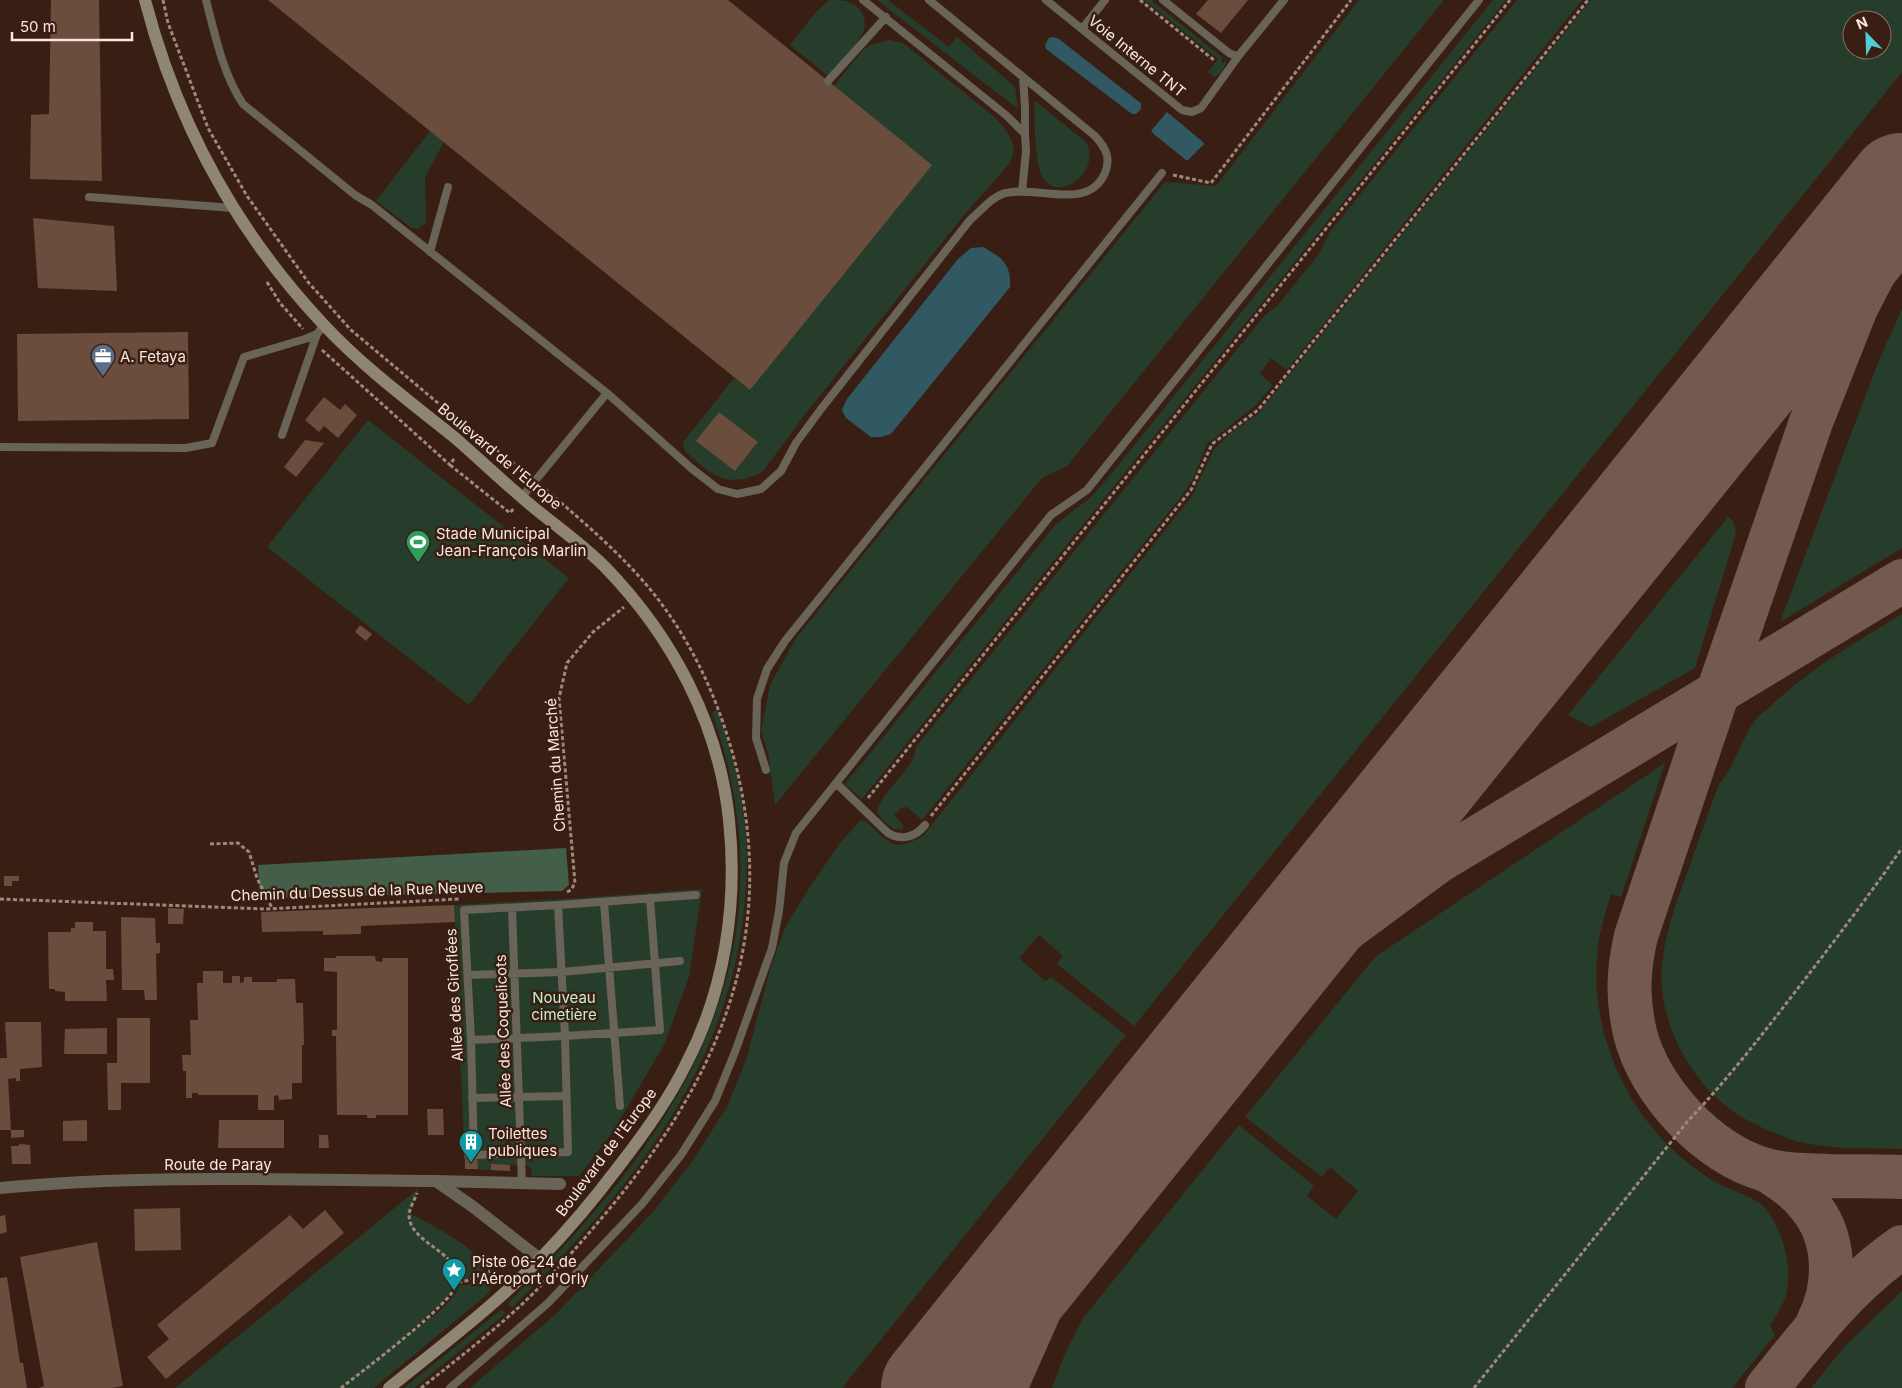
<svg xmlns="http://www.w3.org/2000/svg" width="1902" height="1388" font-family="Inter,sans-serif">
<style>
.green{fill:#263d2b;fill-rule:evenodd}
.forest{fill:#435e49}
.water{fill:#315963}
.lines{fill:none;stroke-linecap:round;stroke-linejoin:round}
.taxiway{stroke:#725a4f;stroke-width:44}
.runway{stroke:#725a4f;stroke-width:108}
.building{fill:#6a4d3c}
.path{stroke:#9e887e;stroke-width:3;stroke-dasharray:4 2.5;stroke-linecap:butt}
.service{stroke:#696457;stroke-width:8}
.minor{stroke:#696457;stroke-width:12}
.secondary{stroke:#8e8672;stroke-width:12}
.labels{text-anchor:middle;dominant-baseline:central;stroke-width:5;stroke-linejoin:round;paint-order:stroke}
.street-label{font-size:15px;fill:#f9e7df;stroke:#391f13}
.poi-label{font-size:15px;fill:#f9e7df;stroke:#391f13;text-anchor:start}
.park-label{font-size:15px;fill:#c0f3ca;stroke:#391f13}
</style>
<rect width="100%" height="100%" fill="#391f13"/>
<!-- green -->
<path class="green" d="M829,0C841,0 853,0 860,10C863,15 865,20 865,25C864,39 838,66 829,77L790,45L815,13Z
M877,0H888L949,47L957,37L1015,87L1018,109Z
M1144,0H1151L1223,58L1221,61L1223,63L1225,61L1226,64L1220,74L1214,77L1208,72L1218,59Z
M1359,0H1444L1067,466L1042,478L775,805L768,752L761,732L770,685L796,638L1165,182L1216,186Z
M1493,0H1506L862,799L845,784L1056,524L1091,497L1107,479Z
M1517,0H1582L1287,370L1271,358L1260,374L1273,385L1255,406L1207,444L1193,479L1181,497L922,820L907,807L901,808L894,815L903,825V829C892,832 883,821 877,812C883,787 913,773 916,747L1265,315L1277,306L1319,254L1329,233Z
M1591,0H1902V72L1134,1026L1057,964L1063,956L1039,935L1019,958L1045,981L1051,977L1126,1035L842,1388H470L557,1313L652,1213L691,1163L727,1107L747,1057L770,969L785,928L809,888L840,843L861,820C867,822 870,825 874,829C893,848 899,849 923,836L1192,496L1214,449L1233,431L1258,414ZM1852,20H1882V50H1852Z
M889,40L903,43L994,117L1003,126L1010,137L1014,149L1010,163L964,215L806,413L764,470L759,474L743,479L732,480L722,478L709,472L686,452L683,447L684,441L734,378L750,389L785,346L833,87L863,50L870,45ZM719,412L758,442L735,471L697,441Z
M1034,100C1047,110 1060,121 1073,132C1076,134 1082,138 1085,141C1104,169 1059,206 1042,176C1034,160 1035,119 1034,100Z
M430,131L444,142L425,177L426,223L418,229L412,228L376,201Z
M1902,309V548L1780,622L1879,360Z
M368,420L569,578L469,705L267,547Z
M1728,517L1733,521L1736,533L1695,668L1591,727L1568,715Z
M1902,614V1149C1868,1148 1833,1150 1800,1142C1792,1141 1785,1137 1778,1134C1762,1128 1745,1120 1731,1110C1688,1078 1657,1019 1662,965C1665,933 1676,903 1687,873C1698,843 1708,813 1719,784C1736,766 1741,737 1757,718C1763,712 1771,706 1777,700C1816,665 1858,641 1902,614Z
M717,709C727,740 737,771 742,804C748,838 748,874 744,909C727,1075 625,1195 512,1308L508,1303C678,1138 798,956 712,713Z
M1665,763L1621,897L1611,894C1605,915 1598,935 1597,957C1591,1036 1628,1117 1691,1165C1700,1172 1709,1179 1719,1184C1731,1190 1754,1197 1763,1206C1783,1228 1793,1267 1786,1295C1783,1306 1776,1315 1770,1325L1775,1335L1732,1388H1052L1066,1351L1084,1317L1239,1125L1314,1186L1307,1196L1336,1219L1358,1191L1330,1167L1322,1177L1245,1117L1375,957Z
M702,889L689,977L664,1045L612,1133L579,1176H532L531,1168L525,1164L510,1165V1171L465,1169L454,905L579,898Z
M419,1188L409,1213C438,1228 467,1242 488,1268C478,1272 470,1280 460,1281L454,1268C463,1294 424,1317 408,1333C427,1322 451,1305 460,1285H469L475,1278L490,1271L492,1274L490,1292L374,1388H175Z
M1902,1291V1388H1811L1845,1346Z
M502,1309L505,1314L414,1388H404Z"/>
<!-- forest -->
<path class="forest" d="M566,848L569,885L562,891L260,898L258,865Z"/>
<!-- water -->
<path class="water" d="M1053,37L1059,39L1138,101L1141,103V109L1136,114H1132L1046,49L1045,45L1049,38Z
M1167,112L1203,142L1204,144L1188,160H1186L1155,135L1151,131Z
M983,247C1002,258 1011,263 1010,287L891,434L881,437H871L846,418L842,410L847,399L958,259L971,248Z"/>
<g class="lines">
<!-- taxiway -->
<path class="taxiway" d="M1902,219L1856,308L1811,422L1718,692L1636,936C1628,971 1627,998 1635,1033C1649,1091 1709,1155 1766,1170C1787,1176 1808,1175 1830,1176C1854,1176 1878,1176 1902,1177
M1767,1170C1782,1180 1798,1190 1809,1205C1836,1237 1837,1285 1818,1322
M1005,1388L1045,1298L1096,1208L1183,1080L1252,1012L1337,936L1437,862L1902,581
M1767,1388C1808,1337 1847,1285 1902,1247"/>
<!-- runway -->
<path class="runway" d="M935,1388L1902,187"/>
</g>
<!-- building -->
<path class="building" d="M51,0H99L102,181L30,179L31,115L49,114Z
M268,0H728L932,165L750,390Z
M1208,0H1248L1221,33L1196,14Z
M33,218L114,226L117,291L38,288Z
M188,332L189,419L18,421L17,334Z
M324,397L340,410L345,404L357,415L338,438L324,426L319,432L305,420Z
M719,412L758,442L735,471L696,441Z
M305,440L324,443L296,477L284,467Z
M360,625L372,634L366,641L355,632Z
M4,876H19V881H12V886H4Z
M454,905L455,922L361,926V934L323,935V931L262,932L261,912Z
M168,908L184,909L183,924H168Z
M121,917L155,918L156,943H160V953L156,954L157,1000H145L144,990H122Z
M75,922H93V931H106V969H113L114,980H106L107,1001H65V992L55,991V989H49L48,932H71V928H75Z
M336,956H375L376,961L381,962L383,961L382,958H408V1115H376V1118H367V1115H337L336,1036H332V1030H337V972L324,971V958H336Z
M203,971H223V983H232V976H240V983L244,982V977H252V982H277V979H295L296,1003H303L304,1045H302V1083H292V1099L279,1100L278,1095L274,1096V1110H258V1095H198V1093H192V1098H186V1071H183L182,1055H191L190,1020H198L197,983H203Z
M117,1018H150V1083H121V1110H108L107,1063H117Z
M5,1022H41L42,1067L20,1069V1081H16V1078L8,1079L11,1130H0V1058H7Z
M107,1028V1054H64L65,1029Z
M427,1109H443L444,1135H428Z
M87,1120V1141H63V1121Z
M219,1120H284V1148H218Z
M11,1130H24V1137L11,1138Z
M319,1135H328L329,1148H319Z
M19,1144L30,1145L31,1164H12L11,1146H19Z
M465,1159H477L478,1169H465Z
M491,1164L510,1165V1171L491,1170Z
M180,1208L181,1250L135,1251L134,1209Z
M325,1210L344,1233L166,1379L147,1357L169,1339L157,1325L290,1215L303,1229Z
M5,1215L7,1232L0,1234V1216Z
M97,1242L123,1386L111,1388H39L44,1386L20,1257Z
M7,1277L20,1363H23L27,1388H0V1278Z"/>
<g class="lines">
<!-- path -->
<path class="path" d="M163,0L168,23L208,128L247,196L308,282L351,330L451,414L527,474
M1140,0L1215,61
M1173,175L1211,183L1351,0
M267,282L280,303L303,329
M322,350L450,465L455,457
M450,465L510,513L514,508
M868,798L1510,0
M931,816L1191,490L1212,444L1258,410L1588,0
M210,844L238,843L249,852L257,878L272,908
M567,892L571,890L575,883L559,698L567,663L593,632L624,607
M0,899L267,909L459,899
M458,1282C470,1282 478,1275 490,1271
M341,1388C361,1372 454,1303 457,1283C462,1251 408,1244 409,1214C410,1207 415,1199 417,1193
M421,1388C454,1362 487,1336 518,1308C547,1281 574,1251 600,1220C713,1088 779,947 737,770C721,706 695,646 654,594C622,554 582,521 544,488
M1474,1388L1687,1122C1729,1078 1765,1031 1802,983C1836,939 1870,894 1902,848"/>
<!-- service -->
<path class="service" d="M206,0C215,35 223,74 243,104L355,195L372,205L607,393L691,468L718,489L737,494L761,489L781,471L796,443L821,409L970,220C981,211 992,196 1006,193C1037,185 1088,212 1105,173C1111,158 1106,148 1095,136L929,0
M863,0L1007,116L1025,134L1026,151L1022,192
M1046,0L1182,110L1192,112L1201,108L1240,54L1284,0
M1163,0L1229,53L1236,56L1240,54
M1082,29L1105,0
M1023,77L1025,107V134
M828,81L886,17
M89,197L233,208
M430,252L448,187
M282,435L317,334
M0,447L186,448L212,443L244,357L305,339L317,334L324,325
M521,498L607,393
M766,770L756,738L757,699L767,669L785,641L1162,173
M836,783L888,833C901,841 916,837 925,825
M604,902L620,1106
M558,905L696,895
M512,908L522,1183
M468,975L562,972L680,961
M471,1040L565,1036L660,1030L650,898
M472,1098L566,1096
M468,1155H474L568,1152L565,1036L558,905L464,910L471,1040L474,1155
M450,1388L548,1303L642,1204L681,1155L715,1101L735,1052L772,948L779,911L784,863L796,833L1051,515L1087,490L1479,0"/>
<!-- minor -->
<path class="minor" d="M436,1181L560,1184
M0,1188C145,1174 291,1180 436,1181L472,1206L540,1259"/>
<!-- secondary -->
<path class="secondary" d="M145,0C177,123 235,230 323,324C362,366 409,401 454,437C476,456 497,476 519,495C547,520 578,540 605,567C672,636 719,724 729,820C738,903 725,990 686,1064C668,1101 644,1134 619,1166C595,1198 569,1229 541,1258C494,1306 441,1346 389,1388"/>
</g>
<!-- icons -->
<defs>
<symbol id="office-pin" viewBox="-11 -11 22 30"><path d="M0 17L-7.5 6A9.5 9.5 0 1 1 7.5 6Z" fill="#5c6f8a" stroke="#391f13"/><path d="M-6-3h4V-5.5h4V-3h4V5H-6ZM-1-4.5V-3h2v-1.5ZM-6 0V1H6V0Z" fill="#fff"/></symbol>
<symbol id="stadium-pin" viewBox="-11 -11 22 30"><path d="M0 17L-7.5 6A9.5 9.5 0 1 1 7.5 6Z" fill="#2e9e5b" stroke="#391f13"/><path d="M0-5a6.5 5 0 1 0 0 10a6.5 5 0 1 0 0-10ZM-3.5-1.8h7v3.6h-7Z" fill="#fff"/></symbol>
<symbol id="building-pin" viewBox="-11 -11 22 30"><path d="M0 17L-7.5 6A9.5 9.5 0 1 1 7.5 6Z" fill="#0f9aa8" stroke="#391f13"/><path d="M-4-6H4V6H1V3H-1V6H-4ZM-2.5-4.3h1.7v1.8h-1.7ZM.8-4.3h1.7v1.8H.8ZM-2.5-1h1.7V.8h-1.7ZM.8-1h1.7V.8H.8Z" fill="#fff"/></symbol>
<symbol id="sight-pin" viewBox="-11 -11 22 30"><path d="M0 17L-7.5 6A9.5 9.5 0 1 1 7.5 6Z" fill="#0f9aa8" stroke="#391f13"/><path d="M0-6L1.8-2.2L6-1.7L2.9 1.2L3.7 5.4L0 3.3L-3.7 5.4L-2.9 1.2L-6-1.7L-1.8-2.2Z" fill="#fff"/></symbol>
</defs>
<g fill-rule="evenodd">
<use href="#office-pin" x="89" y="342" width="28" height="38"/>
<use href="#stadium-pin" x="404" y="528" width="28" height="38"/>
<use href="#building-pin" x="457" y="1128" width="28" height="38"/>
<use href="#sight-pin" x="440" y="1256" width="28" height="38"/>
</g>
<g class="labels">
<!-- street labels -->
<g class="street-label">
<text transform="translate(1137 56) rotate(39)">Voie Interne TNT</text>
<text transform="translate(500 456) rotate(40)">Boulevard de l'Europe</text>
<text transform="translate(555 765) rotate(-94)">Chemin du Marché</text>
<text transform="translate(357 891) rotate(-2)">Chemin du Dessus de la Rue Neuve</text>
<text transform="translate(454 995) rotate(-93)">Allée des Giroflées</text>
<text transform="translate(503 1031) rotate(-92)">Allée des Coquelicots</text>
<text transform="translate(606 1152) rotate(-53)">Boulevard de l'Europe</text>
<text x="218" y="1164">Route de Paray</text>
</g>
<!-- poi labels -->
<g class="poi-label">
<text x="120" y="356">A. Fetaya</text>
<text x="436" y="533">Stade Municipal<tspan x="436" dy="17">Jean-François Marlin</tspan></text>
<text x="488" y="1133">Toilettes<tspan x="488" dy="17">publiques</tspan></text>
<text x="472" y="1261">Piste 06-24 de<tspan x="472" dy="17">l'Aéroport d'Orly</tspan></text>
</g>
<!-- park labels -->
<g class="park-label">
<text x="564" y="997">Nouveau<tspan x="564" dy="17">cimetière</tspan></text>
</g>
</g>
<!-- north arrow -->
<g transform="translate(1867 35) rotate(337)"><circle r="24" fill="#391f13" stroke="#866f65"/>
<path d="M0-4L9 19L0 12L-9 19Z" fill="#52ccd5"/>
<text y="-8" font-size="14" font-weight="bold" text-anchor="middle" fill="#f9e7df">N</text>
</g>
<!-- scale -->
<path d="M12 32v8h120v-8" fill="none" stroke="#f9e7df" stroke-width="2.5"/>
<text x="20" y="32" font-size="15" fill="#f9e7df" stroke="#391f13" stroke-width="4" paint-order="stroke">50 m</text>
</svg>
